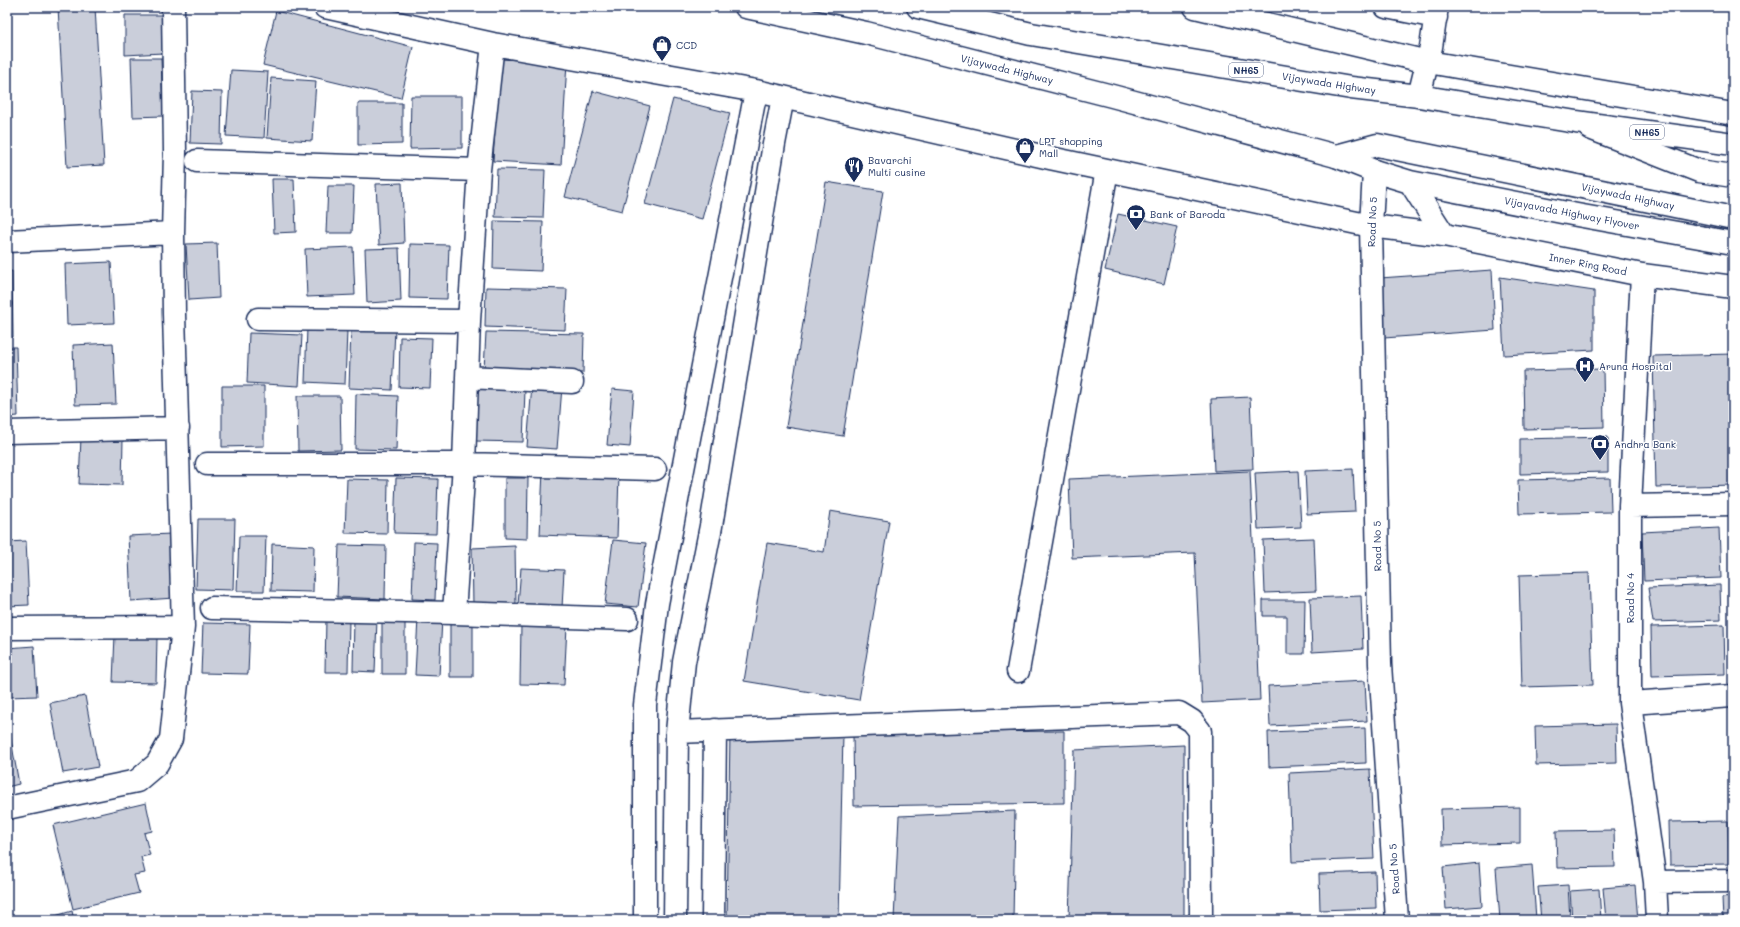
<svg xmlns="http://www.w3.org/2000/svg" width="1740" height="927" font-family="Mali,sans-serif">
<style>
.building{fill:#caceda;stroke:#1b2f5e}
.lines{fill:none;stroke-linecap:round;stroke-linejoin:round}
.minor-casing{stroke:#1b2f5e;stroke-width:25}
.major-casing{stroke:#1b2f5e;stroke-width:25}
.highway-casing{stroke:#1b2f5e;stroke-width:25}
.minor{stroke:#fff;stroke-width:22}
.major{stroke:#fff;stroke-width:22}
.highway{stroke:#fff;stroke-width:22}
.labels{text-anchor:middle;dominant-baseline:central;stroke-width:3;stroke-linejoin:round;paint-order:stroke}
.shield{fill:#fff;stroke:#5f6d8e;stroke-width:1}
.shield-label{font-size:9px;font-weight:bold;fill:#1b2f5e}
.poi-label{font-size:10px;fill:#1b2f5e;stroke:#fff;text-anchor:start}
.street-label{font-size:10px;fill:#1b2f5e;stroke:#fff}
</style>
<rect width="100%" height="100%" fill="#fff"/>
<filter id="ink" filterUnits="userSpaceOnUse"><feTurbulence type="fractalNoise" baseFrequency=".025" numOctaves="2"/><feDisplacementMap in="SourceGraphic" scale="8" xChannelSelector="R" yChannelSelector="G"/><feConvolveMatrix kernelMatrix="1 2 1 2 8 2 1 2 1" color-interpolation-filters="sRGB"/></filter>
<g filter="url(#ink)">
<!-- building -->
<path class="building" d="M58,7H95L104,165L67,167Z
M276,11L413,47L401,98L263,65Z
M125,15H162L163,53L125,55Z
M131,58H161L163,116L133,117Z
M499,59L567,62L561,165L493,161Z
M231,70L268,72L264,138L226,136Z
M271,78L316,81L312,141L267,138Z
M192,91L222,92L221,144L190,143Z
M593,91L650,106L622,211L565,197Z
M411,96H462V148L410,149Z
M673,99L730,113L702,219L645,204Z
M358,103H402V144L358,145Z
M497,169L545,170L543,218L495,217Z
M272,179H294L296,232L274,233Z
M826,182L883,191L843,436L786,427Z
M402,183L404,243L379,245L376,184Z
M328,186H354L352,233H326Z
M1118,214L1177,227L1164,284L1105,270Z
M494,221L543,222L541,271L493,269Z
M217,243L219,298L189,300L186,244Z
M410,244L449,245L447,299L409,298Z
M353,247L355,295L307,297L305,249Z
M399,248L401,301L367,303L365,249Z
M111,262L114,323L67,325L65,264Z
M1492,270L1495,330L1384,338L1380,278Z
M12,271L13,337L7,338V272Z
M1500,277L1594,291V350L1504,355Z
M486,287L567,289L565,330L485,327Z
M307,328L347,330L345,384L305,382Z
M351,328L395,330L392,390L349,388Z
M486,332L584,334L583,373L484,370Z
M249,333L302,335L299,386L247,383Z
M400,337L432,338L430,388L399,387Z
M113,343L116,404L75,405L73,345Z
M7,347H16L18,416L7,417Z
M1733,354V485L1656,487L1653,356Z
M1603,369L1604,427L1524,429L1523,371Z
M532,385L562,387L557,449L527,447Z
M222,386H264V446L222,447Z
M477,388L525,390L523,442L475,441Z
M612,389L634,391L630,447L607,445Z
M356,394L398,396L396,450L355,449Z
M297,396H340L341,450L298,451Z
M1250,397L1253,469L1214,471L1211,399Z
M81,437L123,439L122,485L79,484Z
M1608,437V472L1520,474V439Z
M1353,469L1355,512L1307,514L1305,471Z
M543,471L619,474L617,538L540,535Z
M1250,471L1260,700L1202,703L1195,553L1072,558L1069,479Z
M1298,471L1301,527L1258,529L1255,473Z
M396,478L438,479L436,534L394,533Z
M505,478H528L527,539L505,538Z
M1610,478L1611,512L1519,514L1518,480Z
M347,479L388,480L387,534L345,533Z
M830,511L889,521L859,700L744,681L767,543L824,552Z
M198,519H235L233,590L196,589Z
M1719,528L1721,578L1644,581L1642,532Z
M171,534L174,598L131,601L128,536Z
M239,536H266L264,591H237Z
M1314,538L1316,591L1265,593L1263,540Z
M613,540L646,543L638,607L605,604Z
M26,541L29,605L7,606V542Z
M414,542L437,543L435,600L412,599Z
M272,544L314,546L313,592L271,591Z
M339,545L386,546L385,599L337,597Z
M515,546L516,605H473L472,548Z
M521,568L564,570L562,608L518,605Z
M1589,573L1593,685L1522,687L1519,575Z
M1720,585L1721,620L1653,622L1648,588Z
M1361,596L1363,649L1312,652L1310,598Z
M1263,600H1305L1304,654H1287V616H1263Z
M382,616L405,617V674H382Z
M326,618H349L348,672H325Z
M354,618L377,619L375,672L353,671Z
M418,618L442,619L439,676L415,675Z
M450,619H473V677H450Z
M203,623L250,624L248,674L201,673Z
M521,625L567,626L564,685L520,684Z
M1724,625L1725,674L1652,676L1651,627Z
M115,635L157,637L156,683L113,682Z
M34,646L37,696L9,697L7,648Z
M1365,681L1367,721L1270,726L1268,686Z
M85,696L98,767L63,773L50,703Z
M7,718L19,784L7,787Z
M1616,724L1617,763L1536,765L1535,726Z
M1365,728L1366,763L1269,767L1268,732Z
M1064,731V803L854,806L853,733Z
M843,733L839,920H727L730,734Z
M1184,745V920H1069L1074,750Z
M1370,769L1374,859L1292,862L1289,773Z
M146,803L152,831L144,833L150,855L141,857L145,873L134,875L139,893L73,909L53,825Z
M1520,807V843L1442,845L1441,809Z
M1015,811L1013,920H894L899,816Z
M1728,821L1729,864L1670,865L1669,822Z
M1614,830L1615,867L1557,868L1556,831Z
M1479,863L1482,906L1446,909L1443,867Z
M1532,865L1536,919L1500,920L1496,868Z
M1375,872L1376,908L1320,910L1319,874Z
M1568,885L1570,920H1541L1538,887Z
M1635,885L1638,920H1606L1603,888Z
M1599,889L1601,920H1572L1570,891Z
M1733,896V920H1723L1722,897Z
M72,911L74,920H49L48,918Z"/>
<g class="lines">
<defs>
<path id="minor" d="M325,7L493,44L756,91L1050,158L1371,226L1444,235L1642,275L1733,287
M1195,7L1428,62L1733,114
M1386,7L1436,17
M1419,96L1431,47L1437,7
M197,161L479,170
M1374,171L1371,226L1380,664L1397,920
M7,241L173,233
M1642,275L1630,506V703L1655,882L1657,920
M258,319L469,321
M467,377L572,382
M7,432L178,428
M207,464H464L655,469
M1630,506L1733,504
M212,608L454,613L464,464L469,321L479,170L493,44
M454,613L627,619
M7,628L183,627
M1018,671L1107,170
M1630,703L1733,696
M677,732L1179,713L1192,721L1200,731L1201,917L1199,920
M7,808L137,781L157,764L171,739L183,627L174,314L173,233L175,152L173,7
M1655,882L1733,881
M645,920V705L657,604L756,91
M675,920L677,732L684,662L711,526L774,144L783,97
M713,920L715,730"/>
<path id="major" d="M1590,128L1699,171L1733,176
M1336,156L1377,145L1733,218"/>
<path id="highway" d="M746,7L866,33L1112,96L1336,156L1374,171L1410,182L1577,215L1733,243
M918,7L1031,34L1351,88L1419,96L1576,122L1733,144
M1410,182L1444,235"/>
</defs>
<!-- minor casing -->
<use href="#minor" class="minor-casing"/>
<!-- major casing -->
<use href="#major" class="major-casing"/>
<!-- highway casing -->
<use href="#highway" class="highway-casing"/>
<!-- minor -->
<use href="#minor" class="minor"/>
<!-- major -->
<use href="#major" class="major"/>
<!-- highway -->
<use href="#highway" class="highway"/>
</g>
</g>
<!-- icons -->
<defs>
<symbol id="shop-pin" viewBox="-11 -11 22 30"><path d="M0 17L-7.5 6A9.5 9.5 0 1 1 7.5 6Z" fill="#1b2f5e" stroke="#fff"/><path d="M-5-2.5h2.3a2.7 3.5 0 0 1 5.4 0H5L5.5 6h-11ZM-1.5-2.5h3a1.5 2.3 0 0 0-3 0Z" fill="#fff"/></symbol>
<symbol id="restaurant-pin" viewBox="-11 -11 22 30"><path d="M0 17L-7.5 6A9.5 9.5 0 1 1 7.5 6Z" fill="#1b2f5e" stroke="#fff"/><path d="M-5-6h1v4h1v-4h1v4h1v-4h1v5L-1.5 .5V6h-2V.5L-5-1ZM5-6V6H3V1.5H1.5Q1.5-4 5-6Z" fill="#fff"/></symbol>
<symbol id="bank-pin" viewBox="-11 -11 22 30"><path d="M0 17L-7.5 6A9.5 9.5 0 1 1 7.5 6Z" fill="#1b2f5e" stroke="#fff"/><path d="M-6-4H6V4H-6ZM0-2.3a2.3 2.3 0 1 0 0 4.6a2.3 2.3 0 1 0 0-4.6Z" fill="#fff"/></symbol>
<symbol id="hospital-pin" viewBox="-11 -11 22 30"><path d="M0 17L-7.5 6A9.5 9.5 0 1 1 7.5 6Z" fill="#1b2f5e" stroke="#fff"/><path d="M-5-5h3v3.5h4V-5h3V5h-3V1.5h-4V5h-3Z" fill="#fff"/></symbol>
</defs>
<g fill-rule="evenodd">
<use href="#shop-pin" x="651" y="34" width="22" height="30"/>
<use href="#shop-pin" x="1014" y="136" width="22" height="30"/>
<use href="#restaurant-pin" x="843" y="155" width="22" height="30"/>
<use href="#bank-pin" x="1125" y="203" width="22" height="30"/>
<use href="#hospital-pin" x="1574" y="355" width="22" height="30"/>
<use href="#bank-pin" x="1589" y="433" width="22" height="30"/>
</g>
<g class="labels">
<!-- shield labels -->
<g class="shield">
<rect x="1229" y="63" width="34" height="14" rx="3"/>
<rect x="1630" y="125" width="34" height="14" rx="3"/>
</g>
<g class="shield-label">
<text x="1246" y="70">NH65</text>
<text x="1647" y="132">NH65</text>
</g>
<!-- poi labels -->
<g class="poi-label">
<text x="676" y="45">CCD</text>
<text x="1039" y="141">LPT shopping<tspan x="1039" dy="12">Mall</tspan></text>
<text x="868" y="160">Bavarchi<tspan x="868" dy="12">Multi cusine</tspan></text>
<text x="1150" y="214">Bank of Baroda</text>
<text x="1599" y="366">Aruna Hospital</text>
<text x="1614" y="444">Andhra Bank</text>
</g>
<!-- street labels -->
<g class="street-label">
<text transform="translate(1007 69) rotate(14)">Vijaywada Highway</text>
<text transform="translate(1329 83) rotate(9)">Vijaywada Highway</text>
<text transform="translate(1628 196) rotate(12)">Vijaywada Highway</text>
<text transform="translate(1572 213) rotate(11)">Vijayavada Highway Flyover</text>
<text transform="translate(1372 222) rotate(-88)">Road No 5</text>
<text transform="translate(1588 264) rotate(11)">Inner Ring Road</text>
<text transform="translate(1377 546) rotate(-91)">Road No 5</text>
<text transform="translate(1630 598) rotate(-90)">Road No 4</text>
<text transform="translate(1394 869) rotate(-94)">Road No 5</text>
</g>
</g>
<!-- margin -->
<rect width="1740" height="927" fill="none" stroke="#fff" stroke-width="24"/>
<rect x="12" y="12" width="1716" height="903" fill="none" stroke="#1b2f5e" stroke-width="1.5" filter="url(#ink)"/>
</svg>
